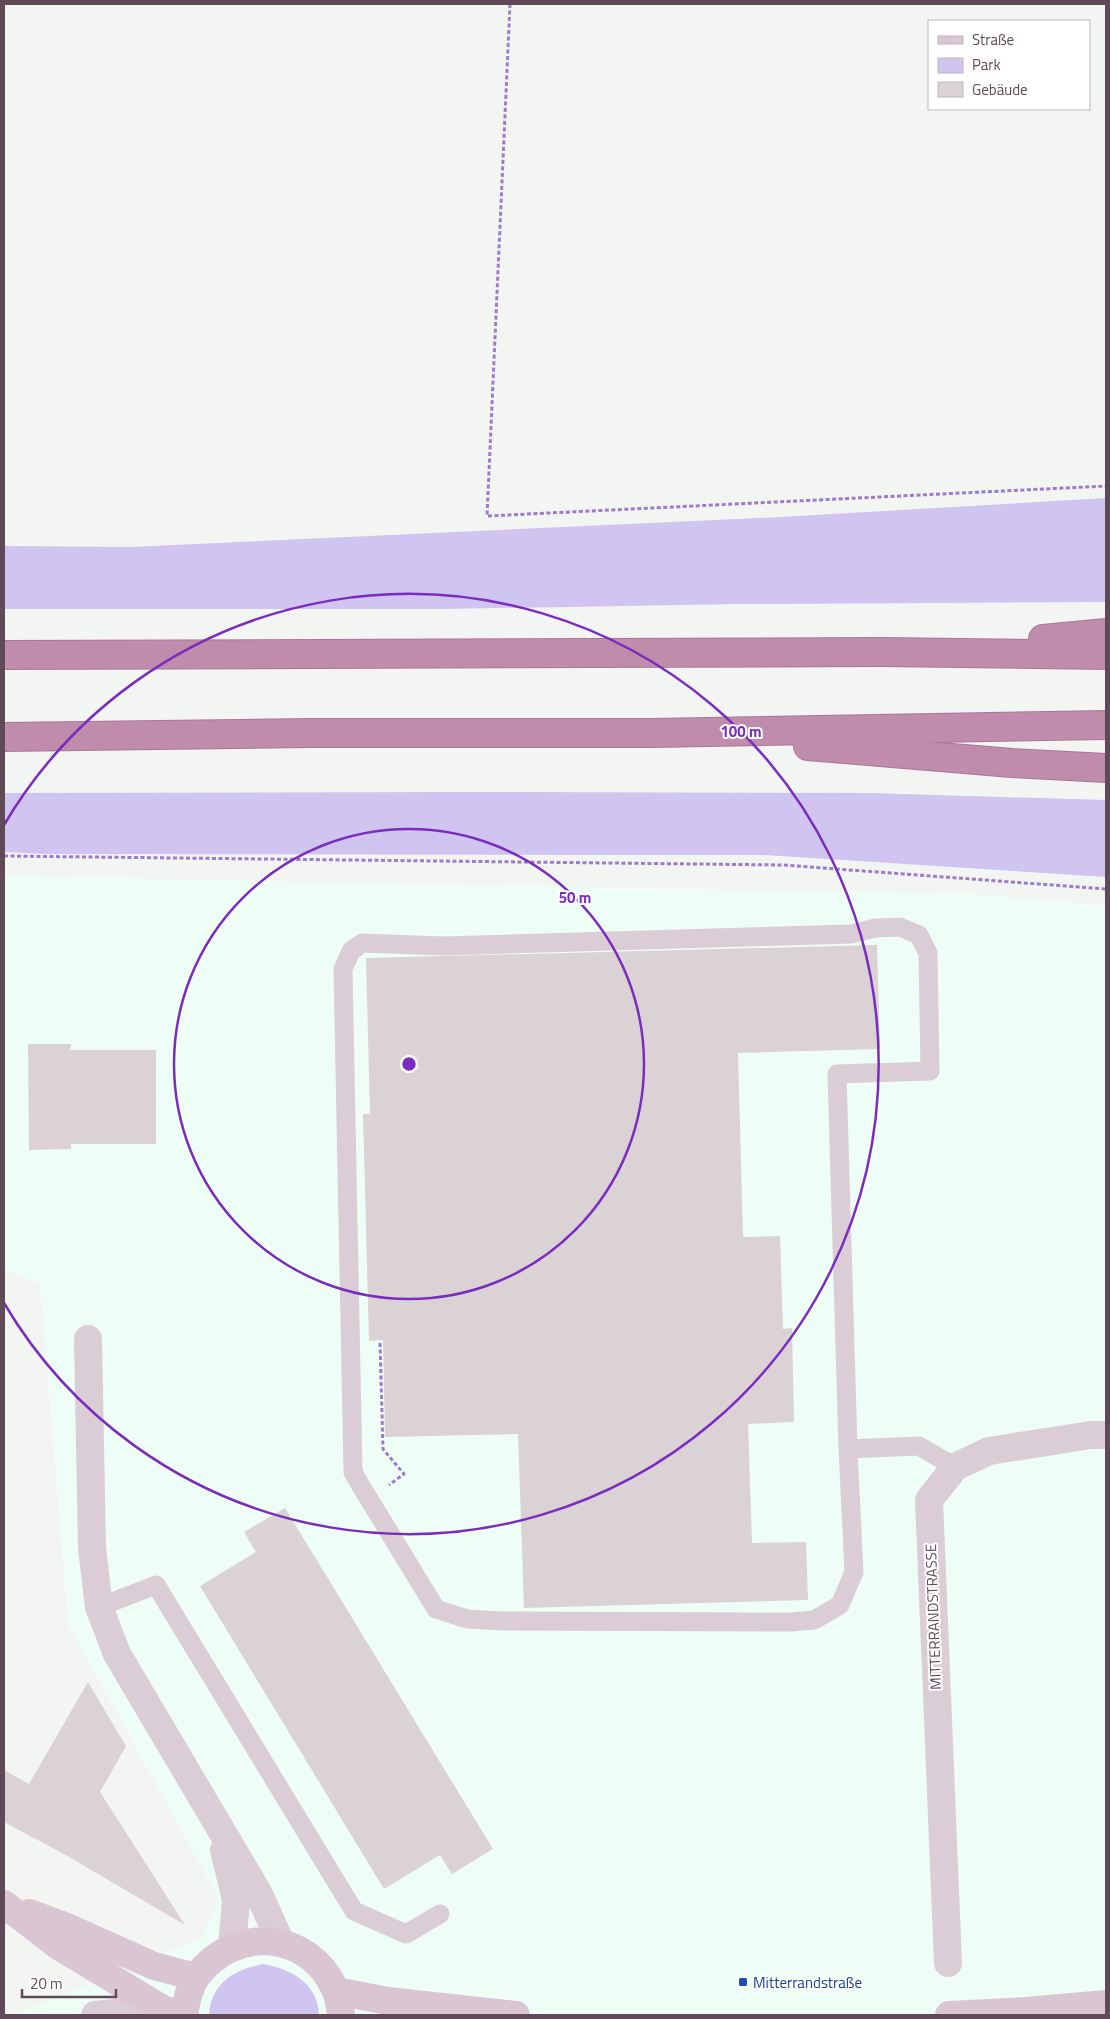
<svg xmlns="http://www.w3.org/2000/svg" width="1110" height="2019" font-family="'Titillium Web',sans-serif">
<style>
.commercial{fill:#effdf7}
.green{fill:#d0c4f0}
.building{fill:#dad2d5}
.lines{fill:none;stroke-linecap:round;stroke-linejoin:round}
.highway-casing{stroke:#ac7796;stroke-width:30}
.path{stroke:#9c7bce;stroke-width:3;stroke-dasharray:4 2.5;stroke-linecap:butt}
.lane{stroke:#dbcdd6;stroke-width:19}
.street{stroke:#dbcdd6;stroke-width:28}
.secondary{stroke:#dac6d2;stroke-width:28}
.highway{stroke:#c08cab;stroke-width:28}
.ring{fill:none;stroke:#7b2cbf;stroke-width:2.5}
.transit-dot{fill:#1a4fb4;stroke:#fff;stroke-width:2}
.labels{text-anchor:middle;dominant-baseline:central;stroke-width:4;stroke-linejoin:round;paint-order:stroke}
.street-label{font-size:15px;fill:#604a58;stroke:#fff}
.transit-label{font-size:15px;fill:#164399;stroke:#fff;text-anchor:start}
.centre{fill:#7b2cbf;stroke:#fff;stroke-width:2.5}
.ring-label{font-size:15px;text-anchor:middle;font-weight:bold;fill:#7b2cbf;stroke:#fff;stroke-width:4;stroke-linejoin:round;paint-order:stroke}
</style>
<rect width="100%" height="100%" fill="#f3f5f3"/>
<!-- commercial -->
<path class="commercial" d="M4,876L970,894L1106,905V2015H14L202,1938L219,1899L68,1624L40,1283L4,1270Z"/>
<!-- green -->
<path class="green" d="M1106,498V602L740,604L441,609H4V546L131,547L781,517Z
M470,792L870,793L1106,800V877L765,855L45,854L4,852V793Z
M263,1964C291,1969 318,1983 319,2015H209C211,1983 235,1969 263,1964Z"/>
<!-- building -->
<path class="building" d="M877,945L880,1049L738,1053L743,1237L780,1236L783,1329L792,1328L794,1422L748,1424L752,1543L806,1542L808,1600L524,1608L518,1434L385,1437L383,1340L369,1341L363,1114H370L366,958Z
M28,1044H71L70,1050H156V1144H71V1149L29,1150Z
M285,1508L493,1849L452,1874L440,1855L384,1889L200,1586L256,1552L244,1532Z
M88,1682L126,1746L100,1792L185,1925L64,1854L4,1822V1770L29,1784Z"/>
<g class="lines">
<defs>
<path id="highway" d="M1043,639L1106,633
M4,655L882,652L1106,655
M4,737L309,733H652L1106,725
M808,746L1012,763L1106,768"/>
</defs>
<!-- highway casing -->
<use href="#highway" class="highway-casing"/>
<!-- path -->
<path class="path" d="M510,4L487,516L1106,486
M4,856L783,865L1106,889
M380,1343L383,1449L404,1474L389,1485"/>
<!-- lane -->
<path class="lane" d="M900,927L919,935L928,953L930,1071L837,1074L848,1449L854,1572L840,1605L814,1620L791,1622L502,1621L467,1619L436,1609L361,1486L353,1472L343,969L351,951L362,943L444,946L851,934L875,928Z
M848,1449L919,1446L955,1467
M99,1607L156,1585L354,1911L406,1934L440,1914"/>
<!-- street -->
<path class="street" d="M88,1339L92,1548L99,1607L117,1654L259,1894L281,1943
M224,1850L236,1900L232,1947
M948,1963L929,1500L955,1467L989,1451L1091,1435H1106
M95,2015L161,2008"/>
<!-- secondary -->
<path class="secondary" d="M4,1904L57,1945L161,2008L177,2015
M29,1913L67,1927L154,1966L196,1977
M336,1991L388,2001L516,2015
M184,2015C186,2002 189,1987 197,1976C235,1925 309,1931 335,1989C339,1997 340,2007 341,2015
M949,2015L1026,2011L1106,2004"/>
<!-- highway -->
<use href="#highway" class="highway"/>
</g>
<!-- distance rings -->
<g class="ring">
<circle cx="409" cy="1064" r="235"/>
<path d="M4 825A470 470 0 1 1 4 1303"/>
</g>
<!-- markers -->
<rect class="transit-dot" x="738" y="1977" width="10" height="10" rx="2.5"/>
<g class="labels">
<!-- street labels -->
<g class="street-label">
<text transform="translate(933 1617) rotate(-92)">MITTERRANDSTRASSE</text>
</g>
<!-- transit labels -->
<g class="transit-label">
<text x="753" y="1982">Mitterrandstraße</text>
</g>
</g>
<circle cx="409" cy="1064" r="8" class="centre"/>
<g class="ring-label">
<text x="741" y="737">100 m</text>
<text x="575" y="903">50 m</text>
</g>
<!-- border -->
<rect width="1110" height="2019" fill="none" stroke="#604a58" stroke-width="10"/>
<!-- legend -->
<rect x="928" y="20" width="162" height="90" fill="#ffffff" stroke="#bfb7bc"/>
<rect x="938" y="36" width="25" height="8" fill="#dac6d2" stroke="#bfb7bc"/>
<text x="972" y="45" font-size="15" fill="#604a58">Straße</text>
<rect x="938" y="58" width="25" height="15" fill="#d0c4f0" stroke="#bfb7bc"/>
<text x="972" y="70" font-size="15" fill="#604a58">Park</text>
<rect x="938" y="82" width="25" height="15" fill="#dad2d5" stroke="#bfb7bc"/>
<text x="972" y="95" font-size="15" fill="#604a58">Gebäude</text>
<!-- scale -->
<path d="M22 1989v8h94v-8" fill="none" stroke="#604a58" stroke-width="2.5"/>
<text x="30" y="1989" font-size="15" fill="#604a58" stroke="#ffffff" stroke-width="4" paint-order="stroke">20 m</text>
</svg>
